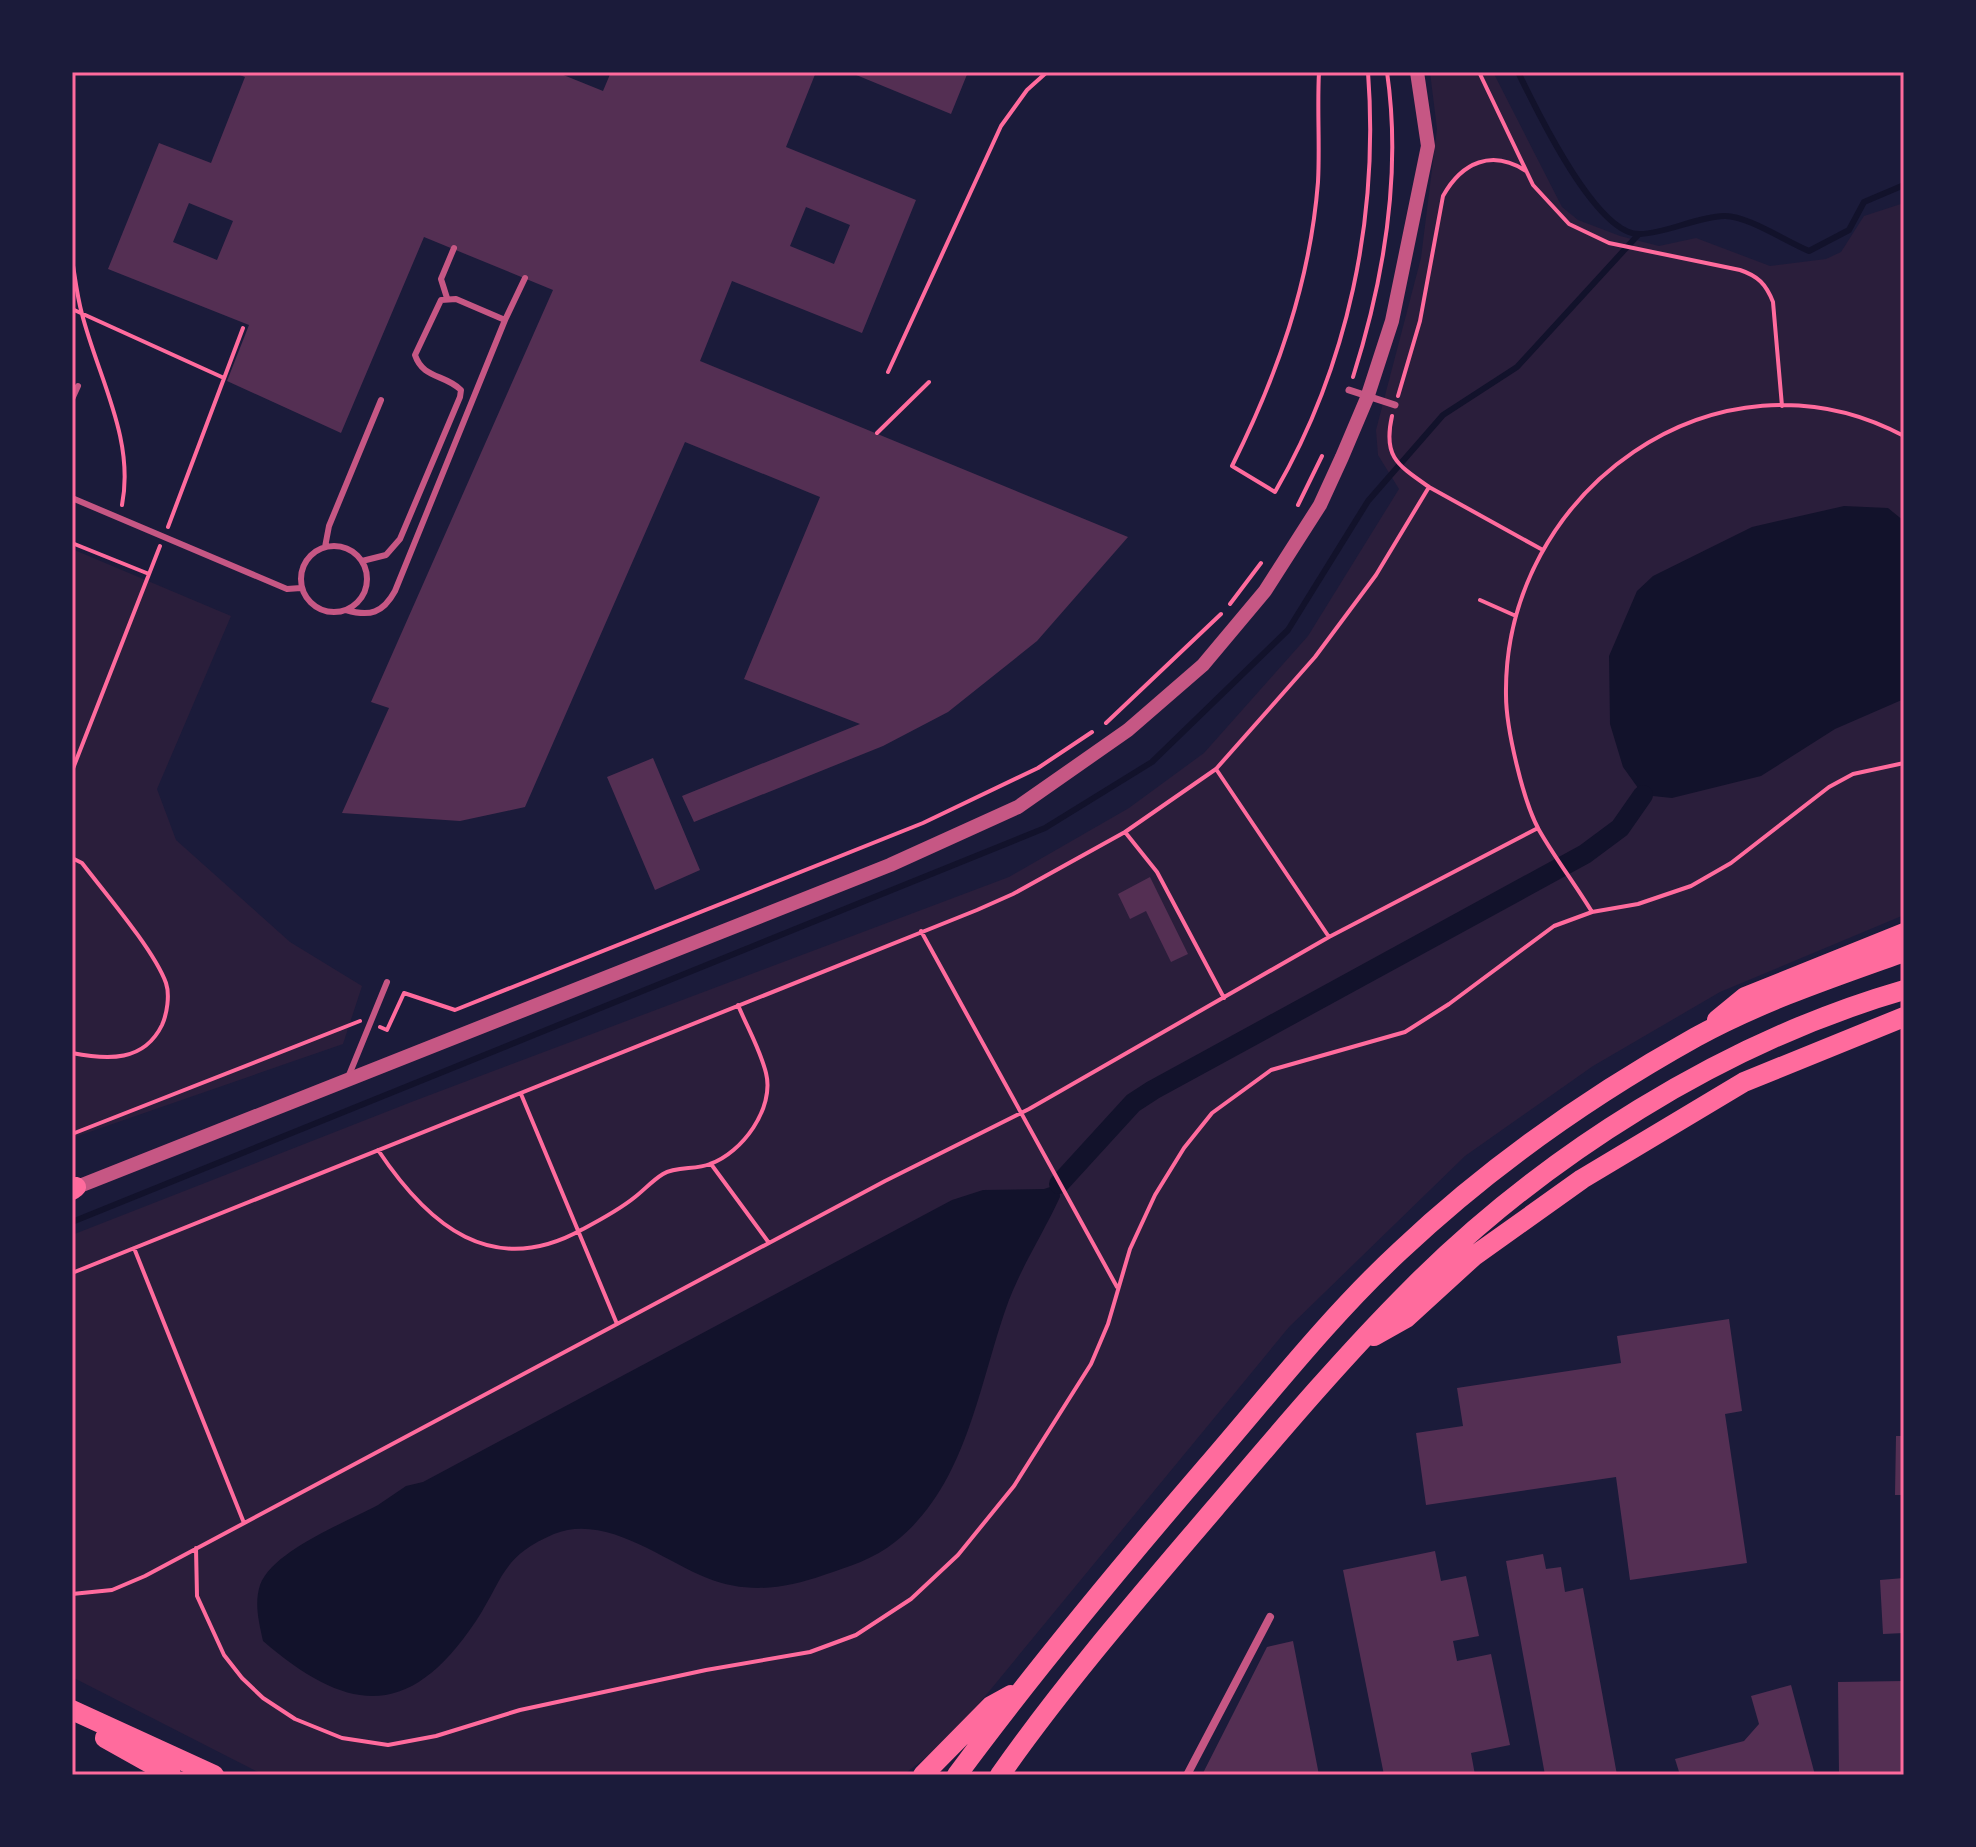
<svg xmlns="http://www.w3.org/2000/svg" width="1976" height="1847" font-family="Roboto,sans-serif">
<style>
.green{fill:#2a1e3b}
.water{fill:#12122b}
.lines{fill:none;stroke-linecap:round;stroke-linejoin:round}
.stream{stroke:#12122b;stroke-width:6}
.canal{stroke:#12122b;stroke-width:20}
.building{fill:#542f53;fill-rule:evenodd}
.path{stroke:#ff6b9d;stroke-width:4}
.service{stroke:#c65784;stroke-width:6}
.pedestrian{stroke:#c65784;stroke-width:7}
.minor{stroke:#c65784;stroke-width:8}
.tertiary{stroke:#c65784;stroke-width:14}
.trunk{stroke:#ff6b9d;stroke-width:20}
.neatline{fill:none;stroke:#ff6b9d;stroke-width:3}
</style>
<rect width="100%" height="100%" fill="#1b1b3a"/>
<!-- green -->
<path class="green" d="M1430,72H1493L1562,207L1578,220L1620,236L1659,246L1696,238L1770,266L1826,259L1841,252L1864,216L1904,203V915L1720,992L1593,1066L1465,1156L1289,1327L949,1740L903,1775H264L72,1677V1235L414,1101L1009,877L1129,808L1204,753L1308,636L1399,489L1378,455L1376,430L1421,258L1437,129Z
M72,549L231,616L157,789L176,840L290,942L362,986L343,1044L72,1138Z"/>
<!-- water -->
<path class="water" d="M1844,506L1888,508L1904,521V699L1835,729L1761,776L1672,798L1643,795L1623,767L1610,724L1609,656L1637,591L1653,576L1752,527Z
M1059,1184L1060,1197C1044,1232 1023,1264 1009,1300C979,1381 968,1485 895,1542C874,1559 848,1567 824,1575C784,1589 747,1594 707,1578C662,1560 605,1513 554,1534C501,1557 504,1578 476,1621C410,1720 349,1715 263,1641C259,1622 254,1604 260,1585C273,1550 347,1522 378,1505L406,1486L423,1482L952,1200L983,1190L1044,1189Z"/>
<g class="lines">
<!-- stream -->
<path class="stream" d="M1518,72C1535,107 1596,236 1640,234C1668,233 1696,217 1724,216C1746,215 1787,242 1809,251L1849,230L1864,202L1904,185
M72,1222L1045,828L1152,762L1288,630L1368,501L1443,415L1517,367L1638,235"/>
<!-- canal -->
<path class="canal" d="M1059,1184L1133,1103L1153,1090L1585,854L1620,828L1643,795"/>
</g>
<!-- building -->
<path class="building" d="M232,72H556L603,91L611,72H816L786,147L916,200L862,333L732,281L700,361L1128,537L1037,641L948,712L883,746L694,822L682,796L860,724L744,679L820,497L685,442L525,807L460,821L342,813L389,708L371,702L553,290L424,237L341,433L227,381L249,325L108,269L159,143L211,163L245,77ZM189,203L233,221L217,260L173,242ZM806,207L850,225L834,264L790,246Z
M849,72H968L951,114Z
M653,758L700,870L655,890L607,777Z
M1150,877L1188,954L1171,962L1146,911L1130,919L1118,894Z
M1729,1319L1742,1411L1725,1414L1747,1563L1630,1580L1616,1477L1426,1505L1416,1433L1463,1426L1457,1388L1621,1363L1617,1336Z
M1896,1436H1904V1495H1895Z
M1435,1551L1441,1581L1466,1576L1479,1636L1453,1641L1457,1661L1491,1654L1510,1745L1471,1753L1475,1775H1384L1343,1570Z
M1543,1554L1546,1569L1561,1567L1565,1592L1583,1588L1617,1775H1545L1506,1561Z
M1904,1578V1633L1883,1634L1880,1580Z
M1293,1641L1319,1775H1202L1267,1647Z
M1904,1681V1775H1839L1838,1682Z
M1791,1685L1815,1775H1680L1675,1759L1744,1741L1759,1724L1751,1696Z"/>
<g class="lines">
<!-- path -->
<path class="path" d="M1319,72C1317,109 1320,145 1318,182C1310,283 1277,376 1232,466L1275,492C1348,366 1379,217 1368,72
M1479,72L1533,185L1569,224L1609,243L1740,270C1758,276 1766,284 1773,302L1782,406
M72,80L73,72
M72,259C75,277 77,296 82,314C98,377 135,439 122,505
M72,309L224,378
M888,372L1001,126L1027,90L1047,72
M1353,377C1384,279 1402,175 1387,72
M1398,396L1420,321L1443,196C1462,162 1492,149 1526,171
M877,433L929,382
M1429,487L1541,549
M1298,505L1322,456
M168,527L243,328
M72,543L149,574
M1480,600L1516,616
M1230,604L1261,563
M1106,723L1221,614
M1216,769L1329,937
M72,771L160,546
M1125,832L1157,872L1224,998
M72,858L82,863C105,893 154,950 166,983C170,995 167,1014 162,1025C144,1062 108,1060 72,1053
M1592,912C1575,884 1555,858 1539,830C1523,801 1506,728 1506,695C1503,492 1717,336 1904,436
M921,931L1117,1287
M380,1027L387,1030L404,993L455,1010L923,823L1038,768L1092,732
M521,1094L617,1324
M72,1134L360,1021
M378,1150C428,1225 492,1280 583,1229C600,1220 619,1210 635,1197C644,1190 653,1180 663,1174C676,1166 696,1170 710,1164C742,1153 775,1108 766,1073C760,1049 747,1027 738,1005
M711,1164L769,1243
M134,1248L244,1523
M72,1273L977,910L1013,894L1125,832L1216,769L1315,657L1376,575L1429,487C1396,464 1383,456 1392,416
M196,1548L197,1596L224,1655L242,1678L263,1698L295,1719L342,1738L388,1745L436,1736L520,1710L706,1670L810,1652L856,1635L911,1599L958,1555L1014,1486L1091,1364L1108,1324L1130,1249L1155,1195L1184,1148L1212,1113L1271,1070L1405,1032L1449,1004L1554,926L1592,912L1638,904L1691,886L1731,863L1829,787L1853,774L1904,763
M72,1594L112,1590L145,1576L885,1181L1029,1109L1329,937L1538,828"/>
<!-- service -->
<path class="service" d="M447,298L441,279L454,248
M505,320L525,278
M72,399L78,386
M72,498L287,589L301,588
M301 579a33 33 0 1 1 66 0a33 33 0 1 1-66 0Z
M325,547L329,526L381,400
M346,610C370,617 383,613 395,591L505,320L456,299L441,300L415,355C423,379 445,374 461,390L460,397L400,539L386,555L362,561
M349,1075L387,982"/>
<!-- pedestrian -->
<path class="pedestrian" d="M1349,390L1395,405"/>
<!-- minor -->
<path class="minor" d="M1187,1775L1270,1617"/>
<!-- tertiary -->
<path class="tertiary" d="M72,1189L890,865L1018,807L1128,730L1203,665L1265,591L1320,505L1342,457L1367,398L1392,321L1428,146L1417,72"/>
<!-- trunk -->
<path class="trunk" d="M1717,1020L1745,997L1904,933
M72,1190L76,1187
M1374,1336L1406,1318L1474,1256L1582,1179L1744,1082L1904,1017
M72,1710L214,1775
M105,1738L171,1775
M923,1775L991,1706L1011,1695
M957,1775C1036,1668 1121,1566 1207,1466C1270,1393 1330,1316 1400,1251C1488,1168 1590,1096 1696,1037C1762,1001 1834,977 1904,952
M1000,1775C1066,1681 1141,1595 1215,1508C1278,1434 1342,1358 1411,1289C1543,1156 1724,1042 1904,990"/>
</g>
<!-- border -->
<rect width="1976" height="1847" fill="none" stroke="#1b1b3a" stroke-width="148"/>
<rect x="74" y="74" width="1828" height="1699" class="neatline"/>
</svg>
